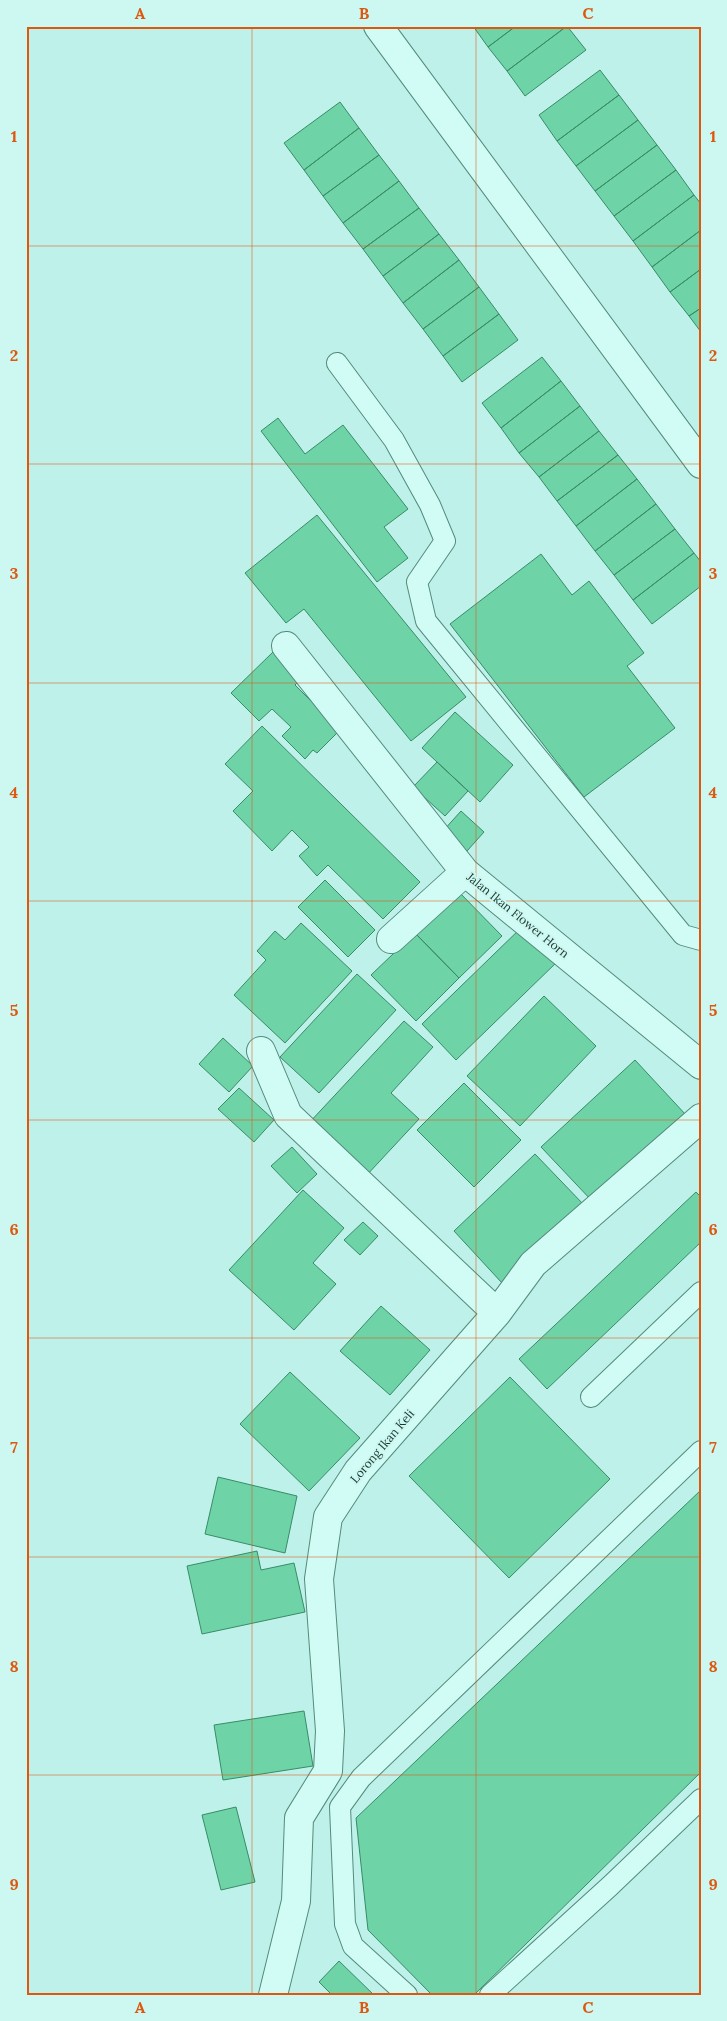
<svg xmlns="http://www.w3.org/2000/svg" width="727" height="2021" font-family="Lora,serif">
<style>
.building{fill:#6fd3a8;stroke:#388c66}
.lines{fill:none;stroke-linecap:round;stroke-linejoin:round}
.service-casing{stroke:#548b7a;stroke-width:22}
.minor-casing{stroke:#548b7a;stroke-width:30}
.service{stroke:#d0fcf5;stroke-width:20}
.minor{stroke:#d0fcf5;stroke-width:28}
.grid{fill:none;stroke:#de570e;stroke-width:1;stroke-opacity:0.55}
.labels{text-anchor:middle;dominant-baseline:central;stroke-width:4;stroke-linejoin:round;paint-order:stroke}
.street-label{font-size:12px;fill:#1b382e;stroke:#cdf8f2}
.neatline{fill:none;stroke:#de570e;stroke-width:2}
.grid-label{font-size:16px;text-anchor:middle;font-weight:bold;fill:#de570e}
</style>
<rect width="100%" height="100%" fill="#bdf1ea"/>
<!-- building -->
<path class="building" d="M473,26H516L488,47Z
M516,26H567L507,71L488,47Z
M567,26L586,50L525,96L507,71Z
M600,70L619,95L557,141L539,115Z
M619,95L638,120L576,166L557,141Z
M340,102L359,128L304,170L284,143Z
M638,120L657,145L595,191L576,166Z
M359,128L379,155L323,196L304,170Z
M657,145L676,170L614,216L595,191Z
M379,155L399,181L343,223L323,196Z
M676,170L694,195L633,241L614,216Z
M399,181L419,208L363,249L343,223Z
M694,195L701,204V230L652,267L633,241Z
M419,208L439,234L383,276L363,249Z
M701,230V269L670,292L652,267Z
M439,234L459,260L403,303L383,276Z
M459,260L479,287L423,329L403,303Z
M701,269V308L689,316L670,292Z
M479,287L499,314L443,356L423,329Z
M701,308V332L689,316Z
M499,314L518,340L462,382L443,356Z
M542,357L561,381L501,428L482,403Z
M561,381L580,406L519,453L501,428Z
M580,406L599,431L539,477L519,453Z
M278,418L305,454L343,425L408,509L384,527L408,558L377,582L261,431Z
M599,431L618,455L557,501L539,477Z
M618,455L637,479L576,526L557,501Z
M637,479L656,504L595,551L576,526Z
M656,504L675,529L614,575L595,551Z
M317,515L466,697L411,741L304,609L286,623L245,573Z
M675,529L694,553L633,600L614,575Z
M694,553L701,562V586L652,624L633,600Z
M541,554L572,595L589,581L644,653L627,666L675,728L584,797L450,624Z
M273,652L301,679L295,685L340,730L317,753L313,750L305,759L282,736L291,727L272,709L259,721L231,693Z
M455,712L513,765L480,802L422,748Z
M262,726L420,882L383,919L328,865L317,876L299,856L309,847L292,830L272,851L233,811L253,791L225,764Z
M437,762L468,791L445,816L413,787Z
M461,811L484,832L467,851L443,831Z
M325,880L375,930L348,957L298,907Z
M458,891L502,936L459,978L415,933Z
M301,923L352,971L285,1043L234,995L266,960L257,951L275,931L285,940Z
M524,925L558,961L456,1060L422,1024Z
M415,933L459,978L416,1021L371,975Z
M357,974L396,1010L319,1093L280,1057Z
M544,996L596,1046L520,1126L467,1076Z
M404,1021L433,1047L391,1093L419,1119L365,1177L308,1124Z
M223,1038L253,1066L229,1092L199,1064Z
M635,1060L686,1115L593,1202L541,1147Z
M464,1083L521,1140L474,1187L417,1130Z
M239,1088L274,1120L254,1142L218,1109Z
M292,1147L317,1174L297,1193L271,1166Z
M535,1154L584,1205L502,1283L454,1231Z
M303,1190L344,1228L313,1263L336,1284L294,1330L229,1270Z
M696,1192L701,1197V1242L547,1389L519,1359Z
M363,1222L378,1236L360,1255L344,1240Z
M381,1306L430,1350L390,1395L340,1351Z
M290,1372L360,1438L309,1491L240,1424Z
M510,1377L610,1479L509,1578L409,1476Z
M218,1477L297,1496L285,1553L205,1534Z
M701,1490V1772L474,1995H432L368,1930L356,1818Z
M257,1551L261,1570L294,1563L305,1612L202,1634L187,1566Z
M304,1711L313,1766L223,1780L214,1725Z
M236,1807L255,1882L221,1890L202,1815Z
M339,1961L374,1995H332L319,1982Z"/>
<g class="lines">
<defs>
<path id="service" d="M337,363L394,440L430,505L445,541L417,582L426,621L683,935L701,940
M591,1397L701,1292
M407,1995L353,1946L345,1924L340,1807L361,1778L701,1451
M490,1995L610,1886L701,1799"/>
<path id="minor" d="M378,26L701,464
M286,646L465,872L701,1065
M391,939L465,872
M261,1051L288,1115L497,1313
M273,1995L296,1901L299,1818L328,1771L330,1731L319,1579L328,1517L358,1471L497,1313L533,1264L701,1118"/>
</defs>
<!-- service casing -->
<use href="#service" class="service-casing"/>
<!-- minor casing -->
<use href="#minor" class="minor-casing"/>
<!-- service -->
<use href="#service" class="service"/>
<!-- minor -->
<use href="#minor" class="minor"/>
</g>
<!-- grid -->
<path class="grid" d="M252,26V1995M476,26V1995M26,246H701M26,464H701M26,683H701M26,901H701M26,1120H701M26,1338H701M26,1557H701M26,1775H701"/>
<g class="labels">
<!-- street labels -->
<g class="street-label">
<text transform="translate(518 915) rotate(39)">Jalan Ikan Flower Horn</text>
<text transform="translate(382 1446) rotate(-50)">Lorong Ikan Keli</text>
</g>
</g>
<!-- border -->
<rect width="727" height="2021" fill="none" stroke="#cdf8f2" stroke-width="55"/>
<rect x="28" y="28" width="672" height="1966" class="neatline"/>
<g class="grid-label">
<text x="140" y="19">A</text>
<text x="364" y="19">B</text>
<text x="588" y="19">C</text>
<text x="14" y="142">1</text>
<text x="713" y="142">1</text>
<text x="14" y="361">2</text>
<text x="713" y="361">2</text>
<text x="14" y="579">3</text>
<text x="713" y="579">3</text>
<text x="14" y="798">4</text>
<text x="713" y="798">4</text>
<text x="14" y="1016">5</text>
<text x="713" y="1016">5</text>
<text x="14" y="1235">6</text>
<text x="713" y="1235">6</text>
<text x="14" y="1453">7</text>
<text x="713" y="1453">7</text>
<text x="14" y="1672">8</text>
<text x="713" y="1672">8</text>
<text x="14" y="1890">9</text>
<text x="713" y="1890">9</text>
<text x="140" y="2013">A</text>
<text x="364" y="2013">B</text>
<text x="588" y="2013">C</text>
</g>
</svg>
